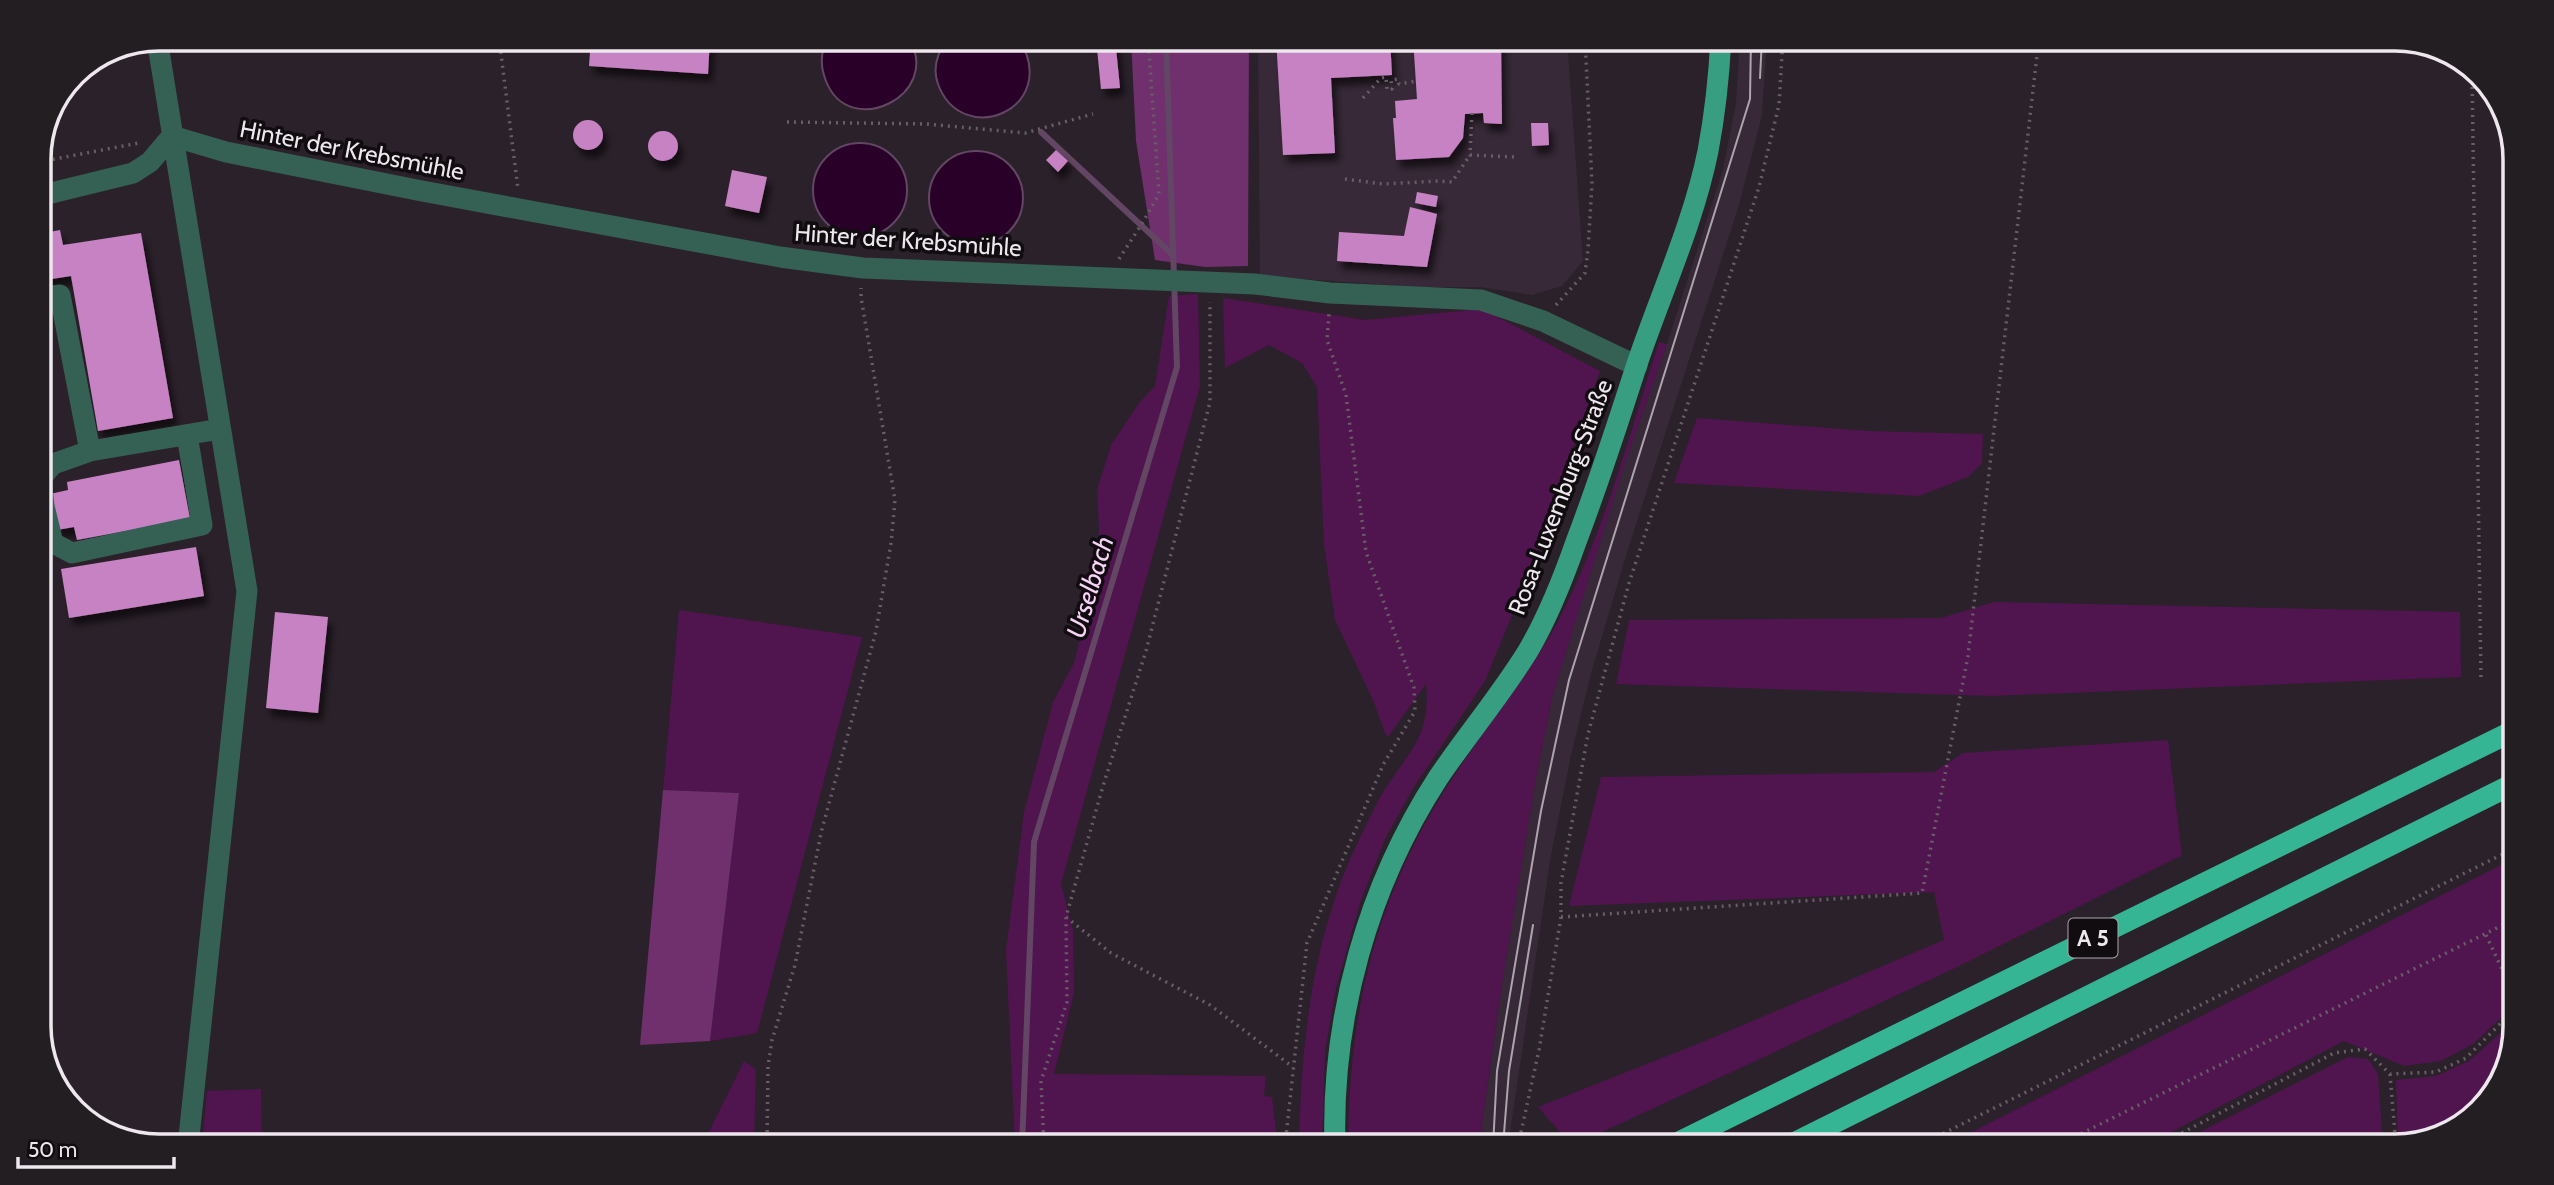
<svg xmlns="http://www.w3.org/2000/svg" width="2554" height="1185" font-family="Cabin,sans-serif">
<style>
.built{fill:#372937}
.green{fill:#50144f}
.forest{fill:#6f306d}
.water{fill:#280028;stroke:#634663;stroke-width:2}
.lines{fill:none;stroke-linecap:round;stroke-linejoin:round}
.stream{stroke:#634663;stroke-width:6}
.building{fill:#c782c4;filter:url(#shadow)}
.path{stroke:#675e66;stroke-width:3.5;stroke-dasharray:2 5;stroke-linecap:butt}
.minor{stroke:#356154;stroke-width:21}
.major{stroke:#389e82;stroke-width:21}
.highway{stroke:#35b594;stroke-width:21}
.tram{stroke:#aca5ac;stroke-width:2}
.labels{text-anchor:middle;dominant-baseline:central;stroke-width:7;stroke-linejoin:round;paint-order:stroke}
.shield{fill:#100c10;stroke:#aba6ab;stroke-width:2}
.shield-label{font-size:23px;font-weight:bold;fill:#eee8ee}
.street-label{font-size:24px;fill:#eee8ee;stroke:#100c10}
.water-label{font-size:26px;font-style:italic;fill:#f7d3f5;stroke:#100c10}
.rim{fill:none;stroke:#eee8ee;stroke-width:3.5}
</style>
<defs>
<filter id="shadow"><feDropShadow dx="4.5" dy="8" stdDeviation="3.5" flood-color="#0009"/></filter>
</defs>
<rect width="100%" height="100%" fill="#2b212a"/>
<!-- built -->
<path class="built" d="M1258,39H1567L1583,261L1562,286L1532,295L1481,287H1418L1260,276Z
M1740,39H1767L1762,115L1739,205L1628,549L1592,670L1571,755L1551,855L1508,1146H1479L1502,984L1535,784L1553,694L1623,466L1667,344L1723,169L1736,103Z"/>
<!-- green -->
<path class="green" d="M1198,294L1200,386L1061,884L1073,931L1074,993L1054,1074L1266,1076L1264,1096L1272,1097L1278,1146H1015L1006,950L1024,812L1053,702L1074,663L1096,575L1099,529L1097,490L1111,445L1139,403L1155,386L1169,296Z
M1223,298L1365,320L1482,309L1600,371L1533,564L1485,681L1414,787L1385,839L1360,903L1336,988L1325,1052L1322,1146H1299C1301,1058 1308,975 1338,890C1348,861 1363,831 1377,803C1401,757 1432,743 1426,684L1387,738L1373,700L1335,620L1324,545L1317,387L1302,363L1269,345L1225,368Z
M1659,342L1667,344L1624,466L1553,694L1535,784L1502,984L1479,1146H1348C1349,1009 1376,895 1452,779C1486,726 1529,677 1558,621C1604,533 1629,436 1659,342Z
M1697,418L1868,431L1983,434L1982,463L1968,477L1919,496L1674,483Z
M1994,602L2460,612L2461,677L1992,696L1616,684L1629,620L1941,618Z
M679,610L862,637L757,1033L710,1041L739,793L663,790Z
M2168,740L2182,855L1951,970L1572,1146L1538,1107L1705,1041L1944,940L1934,892L1569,906L1601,777L1934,772L1963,753Z
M2515,858V1005L2473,1044L2441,1061L2404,1066L2344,1041L2145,1146H1944Z
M2515,1020L2506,1072L2462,1126L2398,1146L2396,1080L2436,1076L2469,1061Z
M2348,1057L2368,1059L2378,1074L2383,1146H2172Z
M744,1061L756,1069L754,1146H702Z
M261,1089L262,1146H202L207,1091Z"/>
<!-- forest -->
<path class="forest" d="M1131,39H1249L1248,266L1205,267L1155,260L1136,141Z
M663,790L739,793L710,1041L640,1045Z"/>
<!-- water -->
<path class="water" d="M828,39H909C943,95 849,141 826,81C820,66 820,52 828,39Z
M947,39H1019C1062,109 962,150 938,84C932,68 938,52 947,39Z
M813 190a47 47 0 1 1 94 0a47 47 0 1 1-94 0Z
M929 198a47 47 0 1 1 94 0a47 47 0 1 1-94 0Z"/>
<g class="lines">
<!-- stream -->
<path class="stream" d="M1041,132L1173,255
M1022,1146L1034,842L1177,367L1166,38"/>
</g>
<!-- building -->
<path class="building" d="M591,38H710L708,74L589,66Z
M1096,38H1115L1120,88L1101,89Z
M1276,38H1390L1392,75L1331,78L1335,153L1283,155Z
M1413,38H1501L1502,124L1484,123L1483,113L1465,114L1463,138L1449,157L1396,160L1393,118H1396L1395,101L1417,99Z
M573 135a15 15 0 1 1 30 0a15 15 0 1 1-30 0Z
M1531,123H1548L1549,145L1532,146Z
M648 146a15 15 0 1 1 30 0a15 15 0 1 1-30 0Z
M1056,150L1068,161L1058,172L1046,160Z
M732,170L767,177L759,213L725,206Z
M1417,192L1438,196L1436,207L1415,203Z
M1410,207L1437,214L1427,267L1337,261L1339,232L1404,236Z
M60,230L63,245L141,233L173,418L98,431L71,276L39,281V234Z
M179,460L190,519L77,540L74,527L57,530L50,494L68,490L67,482Z
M196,547L204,596L69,618L61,569Z
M275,612L328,617L318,713L266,708Z"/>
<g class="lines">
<!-- path -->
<path class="path" d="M499,38L518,189
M2472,73L2481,680
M1363,98L1381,78L1386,77L1387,90L1392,89L1391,80L1398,79L1399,84L1416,81
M1472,113L1470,155L1515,157
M787,122L926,124L1025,133L1093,114
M39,162L139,143
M1345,179L1383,184L1438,181L1452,182L1470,155
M1119,259L1143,222L1159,194L1148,38
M1556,305L1585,273L1588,250L1592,184L1585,38
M1066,917L1111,953L1210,1005L1293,1067
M1561,917L1922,893L1968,656L2039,38
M2486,935L2515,997
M2390,1074L2396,1146
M767,1146L768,1066L772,1040L795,965L821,833L876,631L891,543L895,500L861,297V288
M1044,1146L1041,1081L1067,1002L1066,917L1103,786L1146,651L1210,402V302
M1285,1146L1307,943L1383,765L1415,711L1414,688L1366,552L1346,395L1327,340L1329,313
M1518,1146L1539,1050L1561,917V883L1588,734L1629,583L1759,187L1779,105L1783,38
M1918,1146L2515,848
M2056,1146L2515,919
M2157,1146L2334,1053L2365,1049L2390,1074L2436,1072L2466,1058L2515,1009"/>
<!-- minor -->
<path class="minor" d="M157,39L247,591L188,1146
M172,136L226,152L422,191L780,257L863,268L1255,284L1330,293L1481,300L1543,321L1637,366
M39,196L133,173L150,162L172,136
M39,298L60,295L90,451
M187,435L202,525L72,553L53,543L44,506L41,478L53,464L90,451L220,429"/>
<!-- major -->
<path class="major" d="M1335,1146C1331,1017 1368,886 1438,778C1467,735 1501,695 1528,651C1548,617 1563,579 1576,542C1598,484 1617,426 1636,367C1660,295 1693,225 1708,151C1715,114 1719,77 1721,38"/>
<!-- highway -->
<path class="highway" d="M1671,1146L2515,730
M1788,1146L2515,783"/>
<!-- tram -->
<path class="tram" d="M1760,78L1762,38
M1493,1146L1497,1071L1541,811L1569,680L1750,99L1751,38
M1503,1146L1509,1071L1533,925"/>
</g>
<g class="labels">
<!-- shield labels -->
<rect class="shield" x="2068.5" y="918.5" width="49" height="39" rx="5"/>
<g class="shield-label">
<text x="2093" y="938">A 5</text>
</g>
<!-- street labels -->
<g class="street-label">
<text transform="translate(352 150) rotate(11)">Hinter der Krebsmühle</text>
<text transform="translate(908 240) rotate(4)">Hinter der Krebsmühle</text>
<text transform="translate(1560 497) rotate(-69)">Rosa-Luxemburg-Straße</text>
</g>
<!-- water labels -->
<g class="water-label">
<text transform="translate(1090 587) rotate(-73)">Urselbach</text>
</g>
</g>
<!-- crop -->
<path d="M0 0H2554V1185H0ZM159 51H2395A108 108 0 0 1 2503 159V1026A108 108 0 0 1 2395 1134H159A108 108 0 0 1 51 1026V159A108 108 0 0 1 159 51Z" fill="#221e22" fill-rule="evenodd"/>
<path class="rim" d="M159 51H2395A108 108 0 0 1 2503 159V1026A108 108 0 0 1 2395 1134H159A108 108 0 0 1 51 1026V159A108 108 0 0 1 159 51Z"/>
<!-- scale -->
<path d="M18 1157v10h156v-10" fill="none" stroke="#eee8ee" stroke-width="3.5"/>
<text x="28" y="1157" font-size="21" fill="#eee8ee" stroke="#100c10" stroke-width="5" paint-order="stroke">50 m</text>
</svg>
